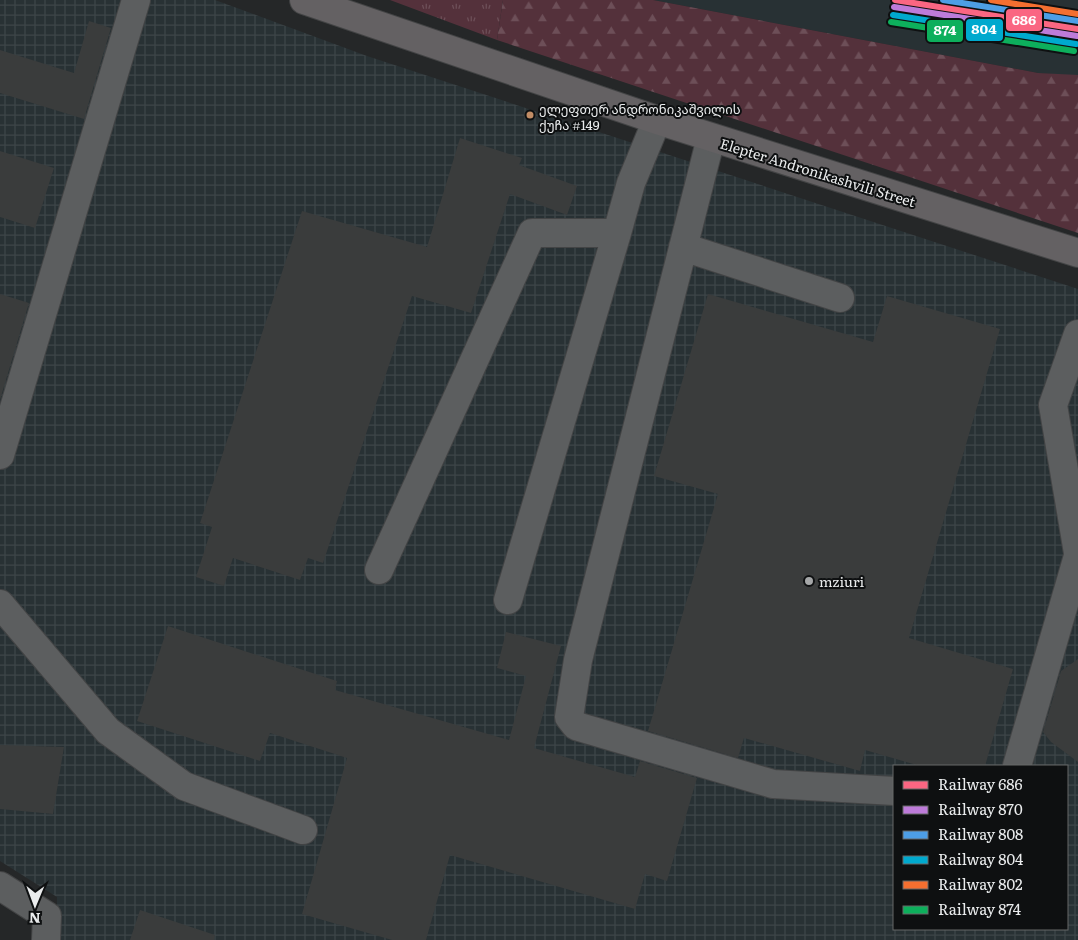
<svg xmlns="http://www.w3.org/2000/svg" width="1078" height="940" font-family="Literata,'Noto Sans Georgian',serif">
<style>
.built{fill:#283134}
.industrial{fill:url(#industrial-grid);fill-rule:evenodd}
.grass{fill:url(#grass-tufts)}
.forest{fill:url(#forest-firs)}
.building{fill:#3a3c3c}
.lines{fill:none;stroke-linecap:round;stroke-linejoin:round}
.minor-casing{stroke:#434445;stroke-width:30}
.major-casing{stroke:#434445;stroke-width:30}
.minor{stroke:#5c5e5f;stroke-width:28}
.major{stroke:#646163;stroke-width:28}
.rail-1-casing{stroke:#0e1011;stroke-width:10}
.rail-2-casing{stroke:#0e1011;stroke-width:10}
.rail-3-casing{stroke:#0e1011;stroke-width:10}
.rail-4-casing{stroke:#0e1011;stroke-width:10}
.rail-5-casing{stroke:#0e1011;stroke-width:10}
.rail-6-casing{stroke:#0e1011;stroke-width:10}
.rail-1{stroke:#fa6682;stroke-width:6}
.rail-2{stroke:#bd7bd9;stroke-width:6}
.rail-3{stroke:#4d9ee5;stroke-width:6}
.rail-4{stroke:#00a9ce;stroke-width:6}
.rail-5{stroke:#f46f30;stroke-width:6}
.rail-6{stroke:#0daf5c;stroke-width:6}
.bus-dot{fill:#c18c65;stroke:#0e1011;stroke-width:2}
.poi-dot{fill:#a5a7a8;stroke:#0e1011;stroke-width:2}
.labels{text-anchor:middle;dominant-baseline:central;stroke-width:4;stroke-linejoin:round;paint-order:stroke}
.bus-label{font-size:13px;fill:#eaeced;stroke:#0e1011;text-anchor:start}
.street-label{font-size:14px;fill:#eaeced;stroke:#0e1011}
.poi-label{font-size:14px;fill:#eaeced;stroke:#0e1011;text-anchor:start}
.line-badge{stroke:#0e1011;stroke-width:2}
.badge-label{font-size:14px;text-anchor:middle;font-weight:bold;fill:#fff}
</style>
<defs>
<pattern id="industrial-grid" width="8" height="8" patternUnits="userSpaceOnUse" patternTransform="scale(1.25)"><rect width="8" height="8" fill="#283134"/><path d="M0 4h8M4 0v8" fill="none" stroke="#3d4548"/></pattern>
<pattern id="grass-tufts" width="24" height="20" patternUnits="userSpaceOnUse" patternTransform="scale(1.25)"><rect width="24" height="20" fill="#54313b"/><path d="M3 7l-1-3M5 7V3M7 7l1-3M15 17l-1-3M17 17v-4M19 17l1-3" fill="none" stroke="#6d4f58"/></pattern>
<pattern id="forest-firs" width="22" height="20" patternUnits="userSpaceOnUse" patternTransform="scale(1.25)"><rect width="22" height="20" fill="#54313b"/><path d="M5 1l3.5 6h-7zM16 11l3.5 6h-7z" fill="#6d4f58"/></pattern>
</defs>
<rect width="100%" height="100%" fill="#252728"/>
<!-- built -->
<path class="built" d="M653,0H1078V76L1038,73Z"/>
<!-- industrial -->
<path class="industrial" d="M0,0H215L367,56L1078,289V940H57V897L0,861ZM894,766H1067V929H894Z"/>
<!-- grass -->
<path class="grass" d="M390,0H503L497,40Z"/>
<!-- forest -->
<path class="forest" d="M503,0H653L1038,73L1078,75V233L497,40Z"/>
<!-- building -->
<path class="building" d="M89,21L111,28L84,119L0,93V50L74,73Z
M460,138L522,158L519,165L577,186L567,215L510,194L471,313L412,296L323,563L308,558L300,580L233,558L224,586L196,577L212,527L200,523L302,211L427,247Z
M0,151L54,168L35,228L0,217Z
M0,294L29,303L0,400Z
M708,294L873,342L887,296L1000,329L909,638L1013,669L985,766H920L865,750L860,771L744,738L738,758L648,731L718,494L654,476Z
M168,626L337,681L335,690L509,740L526,676L497,668L506,632L561,646L534,748L635,777L640,761L697,778L667,881L645,874L635,909L450,855L426,940H392L302,914L347,758L270,733L260,761L137,721Z
M1078,659V762L1051,742L1043,732L1061,671Z
M0,745L64,747L53,814L0,809Z
M140,910L215,935L214,940H130Z"/>
<g class="lines">
<defs>
<path id="minor" d="M711,138L578,660L569,717L576,726L773,784L894,791
M683,247L840,298
M1078,334L1053,405L1078,553
M0,455L136,0
M379,570L532,233H617L631,183L657,120
M508,600L617,233
M0,604L108,731L184,786L303,830
M1017,766L1078,556
M0,886L47,916L46,940"/>
<path id="major" d="M304,0L657,120L1078,253"/>
</defs>
<!-- minor casing -->
<use href="#minor" class="minor-casing"/>
<!-- major casing -->
<use href="#major" class="major-casing"/>
<!-- minor -->
<use href="#minor" class="minor"/>
<!-- major -->
<use href="#major" class="major"/>
<defs>
<path id="rail-1" d="M895,0L1078,29"/>
<path id="rail-2" d="M894,7L1077,36"/>
<path id="rail-3" d="M943,0L1078,21"/>
<path id="rail-4" d="M893,15L1076,44"/>
<path id="rail-5" d="M991,0L1078,14"/>
<path id="rail-6" d="M891,22L1074,51"/>
</defs>
<!-- rail-1 casing -->
<use href="#rail-1" class="rail-1-casing"/>
<!-- rail-2 casing -->
<use href="#rail-2" class="rail-2-casing"/>
<!-- rail-3 casing -->
<use href="#rail-3" class="rail-3-casing"/>
<!-- rail-4 casing -->
<use href="#rail-4" class="rail-4-casing"/>
<!-- rail-5 casing -->
<use href="#rail-5" class="rail-5-casing"/>
<!-- rail-6 casing -->
<use href="#rail-6" class="rail-6-casing"/>
<!-- rail-1 -->
<use href="#rail-1" class="rail-1"/>
<!-- rail-2 -->
<use href="#rail-2" class="rail-2"/>
<!-- rail-3 -->
<use href="#rail-3" class="rail-3"/>
<!-- rail-4 -->
<use href="#rail-4" class="rail-4"/>
<!-- rail-5 -->
<use href="#rail-5" class="rail-5"/>
<!-- rail-6 -->
<use href="#rail-6" class="rail-6"/>
</g>
<!-- markers -->
<circle class="bus-dot" cx="530" cy="115" r="4.5"/>
<circle class="poi-dot" cx="809" cy="581" r="5"/>
<g class="labels">
<!-- bus labels -->
<g class="bus-label">
<text x="539" y="108">ელეფთერ ანდრონიკაშვილის<tspan x="539" dy="16">ქუჩა #149</tspan></text>
</g>
<!-- street labels -->
<g class="street-label">
<text transform="translate(818 172) rotate(17)">Elepter Andronikashvili Street</text>
</g>
<!-- poi labels -->
<g class="poi-label">
<text x="819" y="581">mziuri</text>
</g>
</g>
<g class="line-badge">
<rect x="1005" y="8" width="38" height="24" rx="5" fill="#fa6682"/>
<rect x="965" y="18" width="39" height="24" rx="5" fill="#00a9ce"/>
<rect x="926" y="19" width="38" height="24" rx="5" fill="#0daf5c"/>
</g>
<g class="badge-label">
<text x="1024" y="25">686</text>
<text x="984" y="34">804</text>
<text x="945" y="35">874</text>
</g>
<!-- legend -->
<rect x="893" y="765" width="175" height="165" fill="#0e1011" stroke="#666869"/>
<rect x="903" y="781" width="25" height="8" fill="#fa6682" stroke="#666869"/>
<text x="938" y="790" font-size="15" fill="#eaeced">Railway 686</text>
<rect x="903" y="806" width="25" height="8" fill="#bd7bd9" stroke="#666869"/>
<text x="938" y="815" font-size="15" fill="#eaeced">Railway 870</text>
<rect x="903" y="831" width="25" height="8" fill="#4d9ee5" stroke="#666869"/>
<text x="938" y="840" font-size="15" fill="#eaeced">Railway 808</text>
<rect x="903" y="856" width="25" height="8" fill="#00a9ce" stroke="#666869"/>
<text x="938" y="865" font-size="15" fill="#eaeced">Railway 804</text>
<rect x="903" y="881" width="25" height="8" fill="#f46f30" stroke="#666869"/>
<text x="938" y="890" font-size="15" fill="#eaeced">Railway 802</text>
<rect x="903" y="906" width="25" height="8" fill="#0daf5c" stroke="#666869"/>
<text x="938" y="915" font-size="15" fill="#eaeced">Railway 874</text>
<!-- north arrow -->
<g transform="translate(35 905) rotate(181)" stroke="#0e1011" stroke-width="4" paint-order="stroke">
<path d="M0-4L9 19L0 12L-9 19Z" fill="#eaeced"/>
<text y="-8" font-size="14" font-weight="bold" text-anchor="middle" fill="#eaeced">N</text>
</g>
</svg>
